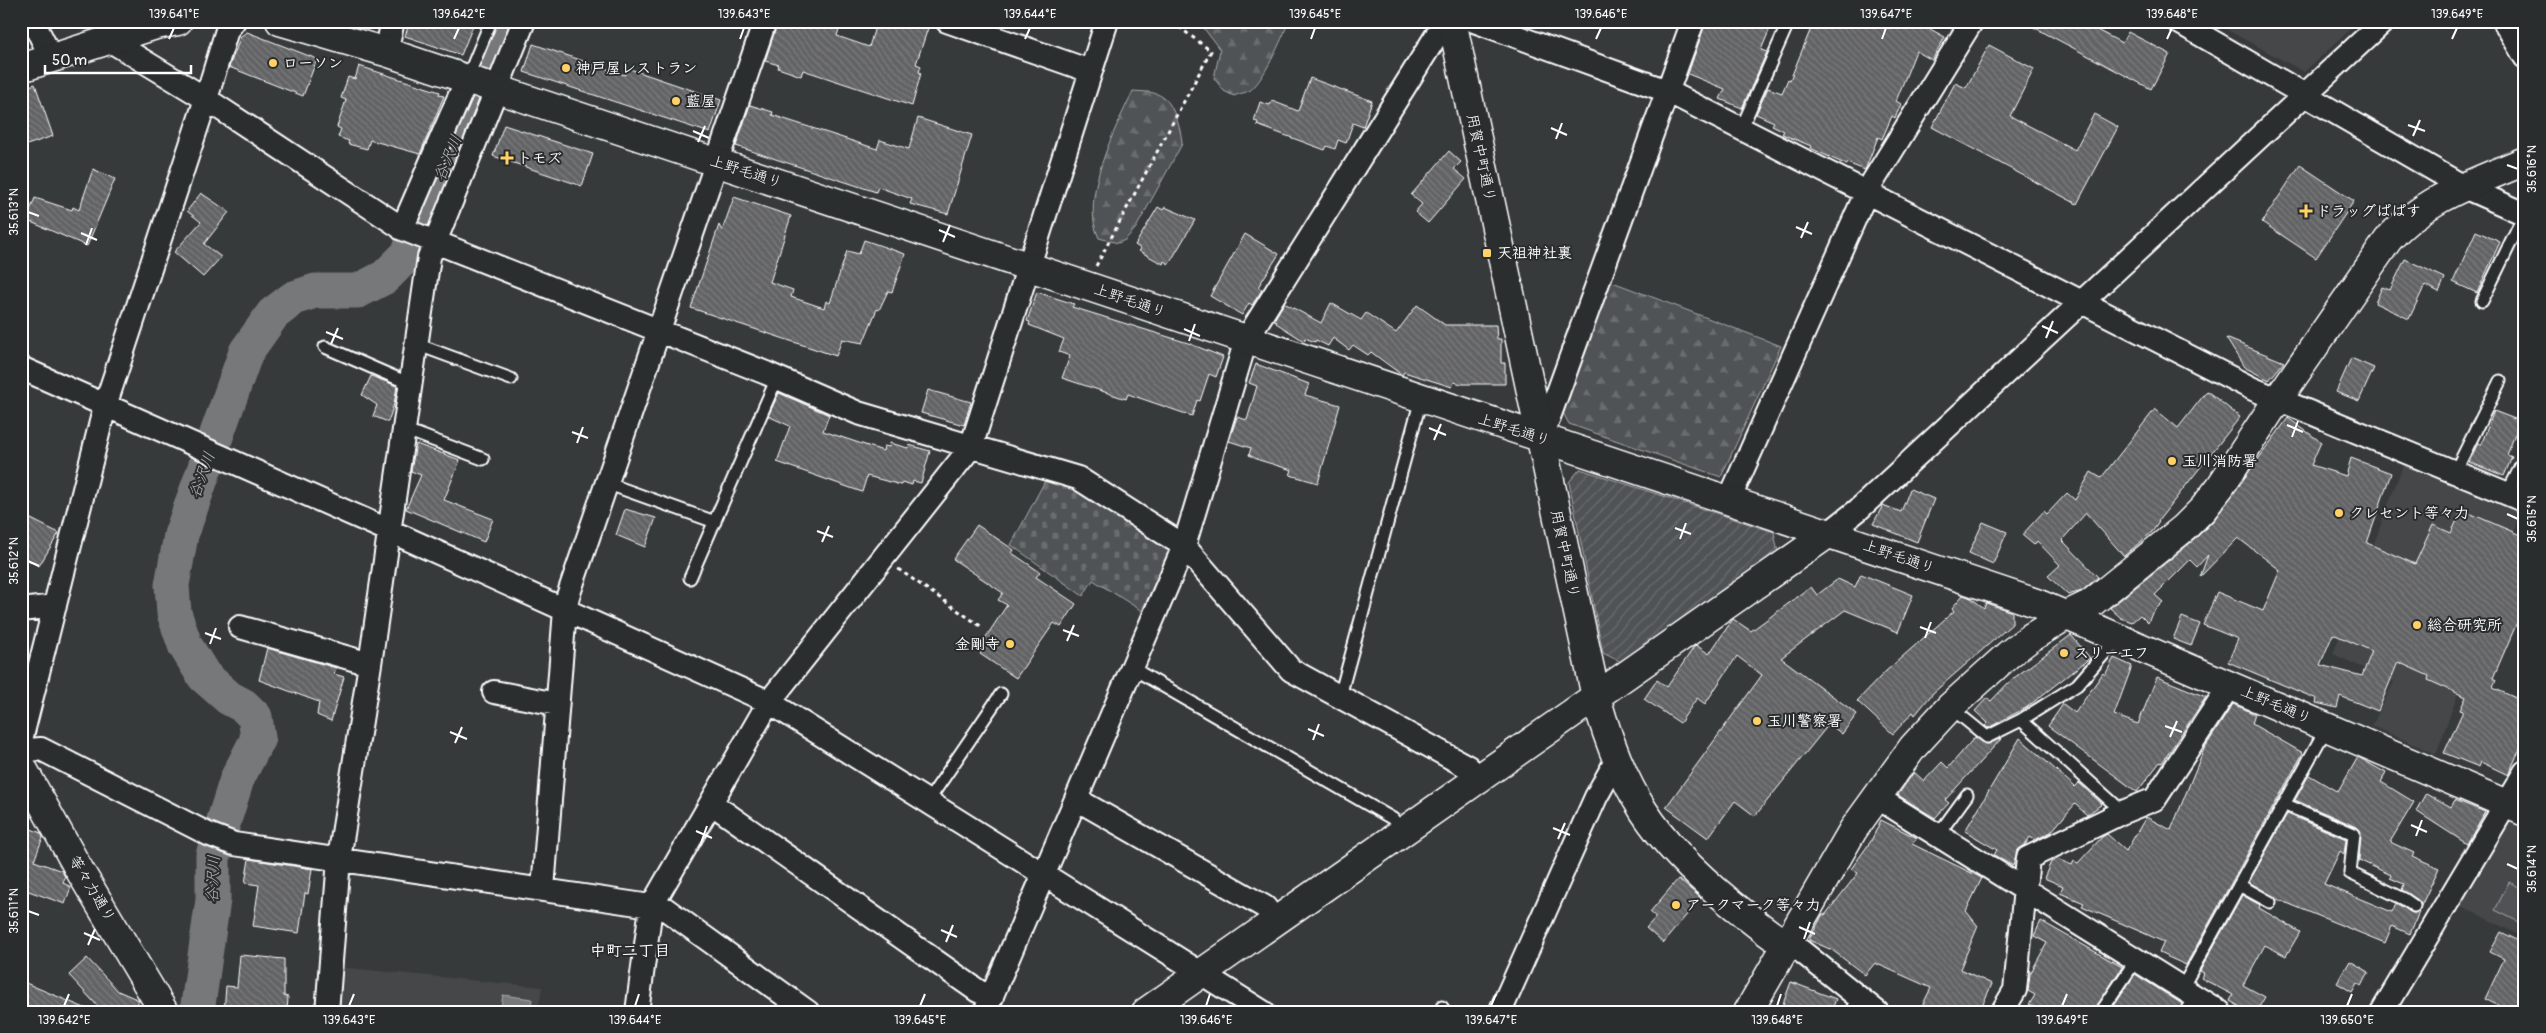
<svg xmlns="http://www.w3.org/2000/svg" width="2546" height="1033" font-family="Pangolin,'Klee One',sans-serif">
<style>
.built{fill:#444748}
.forest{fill:url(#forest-firs);stroke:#a8a9aa}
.cemetery{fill:url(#cemetery-stones);stroke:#a8a9aa}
.garden{fill:url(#garden-furrows);stroke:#a8a9aa}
.pitch{fill:#505354;stroke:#a8a9aa}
.water{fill:#767879;stroke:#adaeaf}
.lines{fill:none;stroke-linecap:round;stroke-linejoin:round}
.river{stroke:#767879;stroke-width:35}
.building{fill:url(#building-back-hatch);stroke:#fff;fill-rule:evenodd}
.lane-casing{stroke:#fff;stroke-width:15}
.street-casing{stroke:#fff;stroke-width:26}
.secondary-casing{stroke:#fff;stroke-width:31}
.path{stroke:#fff;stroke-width:3;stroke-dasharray:4 4;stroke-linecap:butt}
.lane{stroke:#2a2d2e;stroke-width:11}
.street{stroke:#2a2d2e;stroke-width:22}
.secondary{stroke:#2a2d2e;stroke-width:28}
.ticks{fill:none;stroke:#fff;stroke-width:2}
.poi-dot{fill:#ffd166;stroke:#2a2d2e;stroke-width:2}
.labels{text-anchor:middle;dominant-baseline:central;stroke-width:4;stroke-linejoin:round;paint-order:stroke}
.poi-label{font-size:15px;font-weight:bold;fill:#fff;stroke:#2a2d2e;text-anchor:start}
.street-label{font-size:15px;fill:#fff;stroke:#2a2d2e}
.water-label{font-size:16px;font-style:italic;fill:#b4b5b5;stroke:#2a2d2e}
.neighbourhood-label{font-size:16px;font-weight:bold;fill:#fff;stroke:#2a2d2e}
.neatline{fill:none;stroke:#fff;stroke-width:2}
.ticks-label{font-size:12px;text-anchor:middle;fill:#fff}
</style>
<defs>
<pattern id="forest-firs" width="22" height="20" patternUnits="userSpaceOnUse" patternTransform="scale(1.25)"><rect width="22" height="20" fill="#505354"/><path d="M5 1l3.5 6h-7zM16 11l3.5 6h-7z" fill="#6a6d6e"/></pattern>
<pattern id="cemetery-stones" width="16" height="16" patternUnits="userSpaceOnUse" patternTransform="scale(1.25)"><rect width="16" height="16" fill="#505354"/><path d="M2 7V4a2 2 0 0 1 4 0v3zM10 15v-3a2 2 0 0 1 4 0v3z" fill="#6a6d6e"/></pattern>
<pattern id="garden-furrows" width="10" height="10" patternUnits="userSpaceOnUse" patternTransform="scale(1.25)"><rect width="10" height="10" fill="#505354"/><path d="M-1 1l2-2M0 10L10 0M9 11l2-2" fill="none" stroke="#6a6d6e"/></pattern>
<pattern id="building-back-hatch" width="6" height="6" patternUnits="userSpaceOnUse" patternTransform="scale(1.25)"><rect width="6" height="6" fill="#636465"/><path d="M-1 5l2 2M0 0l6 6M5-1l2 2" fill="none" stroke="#7a7b7c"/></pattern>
</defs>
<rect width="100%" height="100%" fill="#373a3b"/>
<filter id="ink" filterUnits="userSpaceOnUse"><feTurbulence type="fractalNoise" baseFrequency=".02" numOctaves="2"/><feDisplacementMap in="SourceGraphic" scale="10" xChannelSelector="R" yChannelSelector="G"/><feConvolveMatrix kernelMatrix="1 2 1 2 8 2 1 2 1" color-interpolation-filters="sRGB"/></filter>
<g filter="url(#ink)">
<!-- built -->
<path class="built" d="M2211,21H2353L2352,28L2304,72Z
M2403,465L2520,510L2507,559L2436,754L2372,726L2394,682L2333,654Z
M2509,823L2525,829V938L2457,904L2503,825Z
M338,967L542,987L538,1012H336Z"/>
<!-- forest -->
<path class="forest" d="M1194,21H1287L1288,23C1283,37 1262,84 1249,91C1244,93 1238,94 1234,96L1224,91L1214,78L1220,50L1203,27Z
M1133,91C1143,92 1156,91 1164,98C1174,105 1182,133 1182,144L1136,228L1125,240L1118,243L1099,238C1079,199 1115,128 1133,91Z
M1610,281L1781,346L1721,477L1569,424L1562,411Z"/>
<!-- cemetery -->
<path class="cemetery" d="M1046,479L1073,486L1166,542L1169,551L1142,611L1093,580L1083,596L1011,545Z"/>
<!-- garden -->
<path class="garden" d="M1580,469L1774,532L1778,553L1621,662L1603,653L1569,482Z"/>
<!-- pitch -->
<path class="pitch" d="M2509,882L2525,890V925L2495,910Z"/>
<!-- water -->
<path class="water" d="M503,995L532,999L530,1012H500Z"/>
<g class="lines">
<!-- river -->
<path class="river" d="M197,1012L213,900V855L237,779L258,738L255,717L244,706L229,698L204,676L185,645L174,613L172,585L181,535L246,352L273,314L294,298L315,291H358L385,277L408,254L507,21"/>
</g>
<!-- building -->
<path class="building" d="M410,21H475L461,55L405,36Z
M778,21H818L839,29L837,36L869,47L875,27L881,29L884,21H906L928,28L916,64L921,66L919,72L921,73L912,106L803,70L801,76L778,68L779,65L765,61Z
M1706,21H1773L1761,50L1767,52L1742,108L1720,99L1725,89L1688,74Z
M1814,21H1915L1945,37L1932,60L1916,51L1896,101L1901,104L1895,118L1892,116L1882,139L1878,137L1865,170L1847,163V165L1810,148L1811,146L1782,134L1784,131L1772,125L1774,122L1756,114L1768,88L1782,93L1788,79L1790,80Z
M2022,21H2094L2091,27L2122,43L2128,32L2170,54L2151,89Z
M247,32L317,59L303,96L229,67L241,36Z
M533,44L625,75L627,68L721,100L710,133L524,72Z
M1989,45L2034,69L2010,116L2075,150L2094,114L2118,127L2077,204L1932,127L1955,83L1966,88Z
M359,66L440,92L439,95L444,96L420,154L370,140L367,149L348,144L349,141L338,137L341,129L337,127L346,100L341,98L348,77L355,79Z
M1310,78L1372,101L1363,127L1353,123L1346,143L1338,140L1335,149L1327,146L1325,150L1257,125L1258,122L1254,121L1260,102L1270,105L1272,101L1298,111Z
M35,84L53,136L21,147V89Z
M750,105L773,112L772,115L877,149L880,140L909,149L918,118L972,135L948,214L910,204L912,199L878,187L876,192L736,146Z
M504,125L593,154L582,186L493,156Z
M1449,151L1461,162L1454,169L1466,179L1428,223L1415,212L1422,204L1411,195Z
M2300,165L2354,201L2316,258L2262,222Z
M93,169L115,179L87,246L26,220L35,198L72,210L73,207L79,210Z
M201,193L229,212L204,244L221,257L203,277L174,252L201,222L187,211Z
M734,197L791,216L770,282L793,290L791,297L824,308L826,301L830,303L847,251L859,254L864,240L905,254L892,292L888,291L879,310L877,309L863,343L842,339L836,356L691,308L719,225L722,231Z
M1158,207L1163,210L1165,207L1195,220L1169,264L1164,261L1163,264L1139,251L1141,249L1135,245Z
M2476,231L2500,242L2477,293L2453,282Z
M1245,234L1279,254L1258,287L1262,290L1252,305L1249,303L1242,315L1210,296Z
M2405,259L2445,278L2439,292L2425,285L2409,319L2375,303L2382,287L2390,290Z
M1037,292L1074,304L1072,307L1188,343L1223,357L1216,377L1209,374L1200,401L1197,400L1192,416L1128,394L1126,399L1062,378L1070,356L1059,352L1064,339L1029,325L1030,322L1027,321Z
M1284,303L1321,323L1331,303L1361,320L1366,313L1396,333L1417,305L1445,325H1496L1497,339H1501V363H1505V384H1462L1454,382L1452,387L1404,372L1402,375L1371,352L1368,355L1353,345L1349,350L1333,338L1328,346L1316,340L1315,342L1305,338L1304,341L1276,323L1277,321L1274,320Z
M2226,338L2284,362L2269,380L2244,367Z
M2351,358L2374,368L2359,401L2336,392Z
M1256,364L1309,384L1305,395L1340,405L1318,483L1290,475L1292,470L1259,460L1249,455L1251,448L1229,441L1237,417L1247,420L1257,386L1249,383Z
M371,376L397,386L394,404L388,422L373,416L377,405L362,395Z
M928,390L971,402L964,425L921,413Z
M2207,391L2240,417L2158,521L2159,522L2152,532L2124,556L2086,513L2062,540L2098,577L2082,591L2068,595L2048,576L2060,565L2037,541L2034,545L2022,535L2044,511L2047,514L2067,493L2075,500L2091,472L2101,478L2155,409L2178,428Z
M779,393L829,415L823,431L883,451L884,446L889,447L890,443L908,448L909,445L930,451L921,483L913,481L912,485L902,482L901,485L867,476L862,492L777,462L790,426L768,416Z
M2494,411L2520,421L2507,455L2512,457L2504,476L2469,462L2478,443L2481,445Z
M2288,418L2321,442L2311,465L2346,476L2351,458L2391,473L2367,543L2415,564L2433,525L2451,533L2462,510L2525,537V604L2493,678L2496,680L2493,688L2525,702V738L2508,775L2481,762L2479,767L2444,753L2463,711L2460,710L2466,697L2428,680L2429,676L2398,662L2378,711L2340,696L2337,708L2316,703L2317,699L2228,662L2238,639L2203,625L2217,592L2263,611L2280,570L2238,538L2200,577L2208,555L2197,567L2190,560L2155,595L2163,602L2152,613L2148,623L2140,615L2132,622L2121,618L2110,608L2194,540L2214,520ZM2333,634L2372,651L2362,676L2320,665Z
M416,444L460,460L444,500L493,519L484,542L406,509L421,475L411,471Z
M1910,489L1934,499L1917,542L1873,524L1883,505L1901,512Z
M625,509L656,518L645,547L616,535Z
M21,514L59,533L39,566L21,556Z
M1983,522L2007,532L1993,564L1969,553Z
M977,525L1014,550L1012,553L1040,572L1036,577L1076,604L1061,627L1054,623L1016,678L980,654L988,643L984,640L1007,605L998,600L1003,593L953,559Z
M1861,574L1913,595L1898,632L1845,610L1781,658L1857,714L1842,734L1829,724L1755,816L1735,801L1708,838L1666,807L1762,675L1737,656L1705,704L1697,698L1680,723L1644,699L1657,680L1667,687L1694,647L1696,645L1709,654L1733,619L1751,631L1811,587L1817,595L1838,579L1855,587Z
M1963,595L1971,598L1984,608L1986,603L2012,612V624L1933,693L1915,715L1913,712L1893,734L1857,701L1885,672L1954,611L1952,608Z
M2182,617L2200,624L2191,646L2173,639Z
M2071,635L2090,658L2027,707L1988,728L1985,726L1988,723L1975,711L1987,698L1991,701L2010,681Z
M267,648L336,668L334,674L344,677L331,721L317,715L319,702L259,680Z
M2114,658L2132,666L2114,715L2138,724L2157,677L2206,697L2162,763L2160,762L2137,792L2048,726L2063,704L2075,713L2103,673L2105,675Z
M2233,704L2255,714L2252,724L2303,753L2186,965L2159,953L2164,942L2082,906L2084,903L2060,893L2063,886L2044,878L2051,862L2057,859L2072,865L2074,861L2078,863L2102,837L2107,834L2126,851L2146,817L2171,830L2204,749Z
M1975,737L1987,744L2002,738L1945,800L1949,803L1935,818L1898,795L1914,772L1924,781L1942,762L1948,768Z
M2020,738L2075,787L2079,783L2102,804L2087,815L2075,804L2051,832L2035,840L2030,837L2025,845L2017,851L2013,866L1994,855L1997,850L1965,831Z
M2358,757L2386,773L2381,782L2414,802L2390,842L2414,853L2412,856L2439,868L2421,906L2418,900L2402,890L2404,884L2390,878L2391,875L2359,860L2361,835L2357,827L2295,800L2309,775L2338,792Z
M2426,793L2451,807L2455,800L2485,812L2467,844L2416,811Z
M2287,814L2346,839L2344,854L2340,851L2324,884L2392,912L2396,903L2413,913L2419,912L2410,934L2392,926L2385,943L2277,899L2249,882Z
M1881,820L1917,838L1912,844L1982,878L1966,911L1978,926L1960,969L1992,984L1979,1012H1919L1931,988L1875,963L1865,975L1832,950L1809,940L1823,914L1825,915L1858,873L1851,869L1871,841Z
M26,827L41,833L43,837L34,861L62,871L65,877L63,883L71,887L65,904L23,889L21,890V838Z
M249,859L312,869L308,894L305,893L299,933L253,926L259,885L245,883Z
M1678,879L1701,898L1663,943L1646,928L1656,917L1650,912Z
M2242,895L2260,905L2259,908L2300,932L2286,956L2265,945L2243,985L2265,997L2256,1012H2249L2230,1001L2233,995L2201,978L2204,973L2200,971Z
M2041,921L2122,967L2094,1012H2042L2029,1005L2035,995L2028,991L2030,974L2047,943L2034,936Z
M2501,932L2525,944V1012H2511L2485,999L2504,959L2490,952Z
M240,955L284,959V996L288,997L287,1012H224L226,986L237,987Z
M87,958L118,991L139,1000L134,1012H103L69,975Z
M2350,961L2369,972L2361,986L2357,983L2352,992L2337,983Z
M2135,974L2182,1004L2179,1012H2110Z
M21,981L94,1012H47L35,1007L33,1012H21Z
M1791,982L1836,999L1831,1012H1780Z"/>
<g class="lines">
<defs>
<path id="lane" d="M467,79L491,21
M1742,127L1789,21
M2482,301L2525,213
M416,344L511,379
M325,347L401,380L411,381
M405,432L417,434L483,459
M2455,472L2500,381
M606,483L715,522
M2507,494L2525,458
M690,578L777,378
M1132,668L1393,819L1402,832
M1340,696L1421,399
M1950,707L1987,737L2021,720L2077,685L2118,638
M2021,720L2123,812
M928,801L1001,694
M2284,804L2354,834L2350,873L2404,899L2414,906
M1937,836L1967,795
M2239,885L2270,902
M2182,988L2327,727
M1442,1007L1445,1012
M1851,1012L1858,997
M2101,1012L2136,960
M2186,1012L2196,997"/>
<path id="street" d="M33,21L51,57
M947,21L1090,71
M1474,21L1667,91L2253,389L2525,501
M2177,21L2464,187L2525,214
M2504,21L2525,57
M109,40L206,99L405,230L766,373L858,413L1078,478L1184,546L1291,670L1468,767L1479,778
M386,52L393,21
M402,229L467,79
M21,368L390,531L769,702L1263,1012
M1541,439L1693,21
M1729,500L1867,191L1972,21
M1829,533L1858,510L2384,21
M21,610L55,606
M240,627L370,664
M494,692L557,704
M21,740L105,406L206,99L227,30L234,21
M21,755L29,750L41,749L208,834L234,844L664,908L808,1012
M1875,796L2220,1012
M1076,799L1265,907L1275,921
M711,803L978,991L992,997
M543,889L565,610L568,596L765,21
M1786,945L1801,951L1877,1012
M327,1012L339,859L370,664L429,257L524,21
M637,1012L651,907L769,702L971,447L1107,21
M985,1012L1184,546L1246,340L1438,33L1454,30
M1500,1012L1596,797L1616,761
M2002,1012L2015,990L2028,858L2123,812L2155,799L2230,685
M2382,1012L2525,772"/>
<path id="secondary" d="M280,21L386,52L2039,604L2525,812
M1452,21L1596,697C1622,791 1653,839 1728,901C1747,916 1765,932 1786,945
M21,68L156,25L178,21
M21,765L77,866L164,1012
M1146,1012L1829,533
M1748,1012L1853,830L1913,747L1950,707L2009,654L2030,638L2067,615L2090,604L2184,528L2203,509L2220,487L2278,399L2388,240C2424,198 2476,182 2525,161"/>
</defs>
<!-- lane casing -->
<use href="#lane" class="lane-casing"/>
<!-- street casing -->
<use href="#street" class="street-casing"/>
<!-- secondary casing -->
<use href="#secondary" class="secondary-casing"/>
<!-- path -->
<path class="path" d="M1096,266L1211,51L1171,21
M898,569L982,627"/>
<!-- lane -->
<use href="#lane" class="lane"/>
<!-- street -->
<use href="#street" class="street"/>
<!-- secondary -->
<use href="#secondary" class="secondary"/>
</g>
</g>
<!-- ticks -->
<path class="ticks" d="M169,39L174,28M454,39L459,28M740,39L744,28M1025,39L1030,28M1311,39L1315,28M1596,39L1601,28M1882,39L1886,28M2167,39L2172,28M2452,39L2457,28M2408,125L2425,131M1551,128L1567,135M693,131L709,138M2413,136L2420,120M1556,139L1562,123M698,142L705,126M2507,165L2518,169M28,212L39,216M1796,227L1812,234M939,230L955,237M81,233L97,240M1801,238L1808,222M943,242L950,225M86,245L92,228M2042,326L2058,333M1184,329L1200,336M326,332L343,339M2046,338L2053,321M1189,341L1195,324M331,344L338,328M2287,425L2303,432M1429,428L1446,435M572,432L588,438M2292,437L2298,421M1434,440L1441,424M577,443L583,427M2507,514L2518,519M1675,528L1691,534M817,531L833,537M1680,539L1686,523M822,542L829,526M28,561L39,566M1920,627L1936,633M1063,630L1079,636M205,633L221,639M1925,638L1931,622M1067,641L1074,625M210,644L216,628M2165,726L2182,732M1308,729L1324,736M450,732L467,739M2170,737L2177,721M1313,740L1319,724M455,743L462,727M2411,825L2427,832M1553,828L1570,835M696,831L712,838M2416,836L2422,820M1558,839L1565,823M701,843L707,826M2507,864L2518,869M28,911L39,915M1799,927L1815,934M941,930L957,937M84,933L100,940M1804,939L1810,922M946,942L953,925M88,945L95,929M64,1006L69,994M349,1006L354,994M635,1006L639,994M920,1006L925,994M1206,1006L1210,994M1491,1006L1496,994M1777,1006L1781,994M2062,1006L2067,994M2347,1006L2352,994"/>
<!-- markers -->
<g class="poi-dot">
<circle cx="273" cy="63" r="5"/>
<circle cx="566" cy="68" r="5"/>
<circle cx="676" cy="101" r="5"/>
<path d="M504.5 150.5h5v5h5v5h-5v5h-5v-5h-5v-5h5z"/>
<path d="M2303.5 203.5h5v5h5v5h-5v5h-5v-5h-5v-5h5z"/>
<rect x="1482" y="248" width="10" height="10" rx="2.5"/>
<circle cx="2172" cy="461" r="5"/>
<circle cx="2339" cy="513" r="5"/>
<circle cx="2417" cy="625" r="5"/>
<circle cx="1010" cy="644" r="5"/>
<circle cx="2064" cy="653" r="5"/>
<circle cx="1757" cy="721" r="5"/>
<circle cx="1676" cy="905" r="5"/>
</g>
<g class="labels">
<!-- poi labels -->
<g class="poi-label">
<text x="283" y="63">ローソン</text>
<text x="576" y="68">神戸屋レストラン</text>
<text x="686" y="101">藍屋</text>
<text x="517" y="158">トモズ</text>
<text x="2316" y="211">ドラッグぱぱす</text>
<text x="1497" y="253">天祖神社裏</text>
<text x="2182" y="461">玉川消防署</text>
<text x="2349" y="513">クレセント等々力</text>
<text x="2427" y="625">総合研究所</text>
<text x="1000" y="644" text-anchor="end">金剛寺</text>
<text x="2074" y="653">スリーエフ</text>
<text x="1767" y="721">玉川警察署</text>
<text x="1686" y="905">アークマーク等々力</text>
</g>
<!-- street labels -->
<g class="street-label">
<text transform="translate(1481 158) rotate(78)">用賀中町通り</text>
<text transform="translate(746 172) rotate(18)">上野毛通り</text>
<text transform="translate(1130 301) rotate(19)">上野毛通り</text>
<text transform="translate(1514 430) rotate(18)">上野毛通り</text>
<text transform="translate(1565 554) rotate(78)">用賀中町通り</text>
<text transform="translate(1899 557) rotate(19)">上野毛通り</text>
<text transform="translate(2276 705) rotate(23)">上野毛通り</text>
<text transform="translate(92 889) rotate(59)">等々力通り</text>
</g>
<!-- water labels -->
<g class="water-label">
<text transform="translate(448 158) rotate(-67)">谷沢川</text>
<text transform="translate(202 475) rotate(-70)">谷沢川</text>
<text transform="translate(213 879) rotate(-87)">谷沢川</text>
</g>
<!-- neighbourhood labels -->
<g class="neighbourhood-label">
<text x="630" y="951">中町二丁目</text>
</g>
</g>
<!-- margin -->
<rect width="2546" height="1033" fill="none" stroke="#2a2d2e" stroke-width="55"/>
<!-- scale -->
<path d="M45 65v8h146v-8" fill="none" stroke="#ffffff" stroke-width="2.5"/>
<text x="52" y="65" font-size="15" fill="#ffffff" stroke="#2a2d2e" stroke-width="4" paint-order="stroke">50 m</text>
<rect x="28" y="28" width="2490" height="978" class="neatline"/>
<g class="ticks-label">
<text x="174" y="18">139.641°E</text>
<text x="459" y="18">139.642°E</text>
<text x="744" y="18">139.643°E</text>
<text x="1030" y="18">139.644°E</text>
<text x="1315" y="18">139.645°E</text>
<text x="1601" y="18">139.646°E</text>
<text x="1886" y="18">139.647°E</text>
<text x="2172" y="18">139.648°E</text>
<text x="2457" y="18">139.649°E</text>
<text transform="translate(2532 169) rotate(-90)" y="4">35.616°N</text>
<text transform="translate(14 212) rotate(-90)" y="4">35.613°N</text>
<text transform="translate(2532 519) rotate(-90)" y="4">35.615°N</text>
<text transform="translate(14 561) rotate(-90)" y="4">35.612°N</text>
<text transform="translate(2532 869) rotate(-90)" y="4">35.614°N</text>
<text transform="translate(14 911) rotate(-90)" y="4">35.611°N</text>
<text x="64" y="1024">139.642°E</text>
<text x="349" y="1024">139.643°E</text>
<text x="635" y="1024">139.644°E</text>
<text x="920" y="1024">139.645°E</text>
<text x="1206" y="1024">139.646°E</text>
<text x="1491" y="1024">139.647°E</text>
<text x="1777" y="1024">139.648°E</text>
<text x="2062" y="1024">139.649°E</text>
<text x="2347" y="1024">139.650°E</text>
</g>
</svg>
